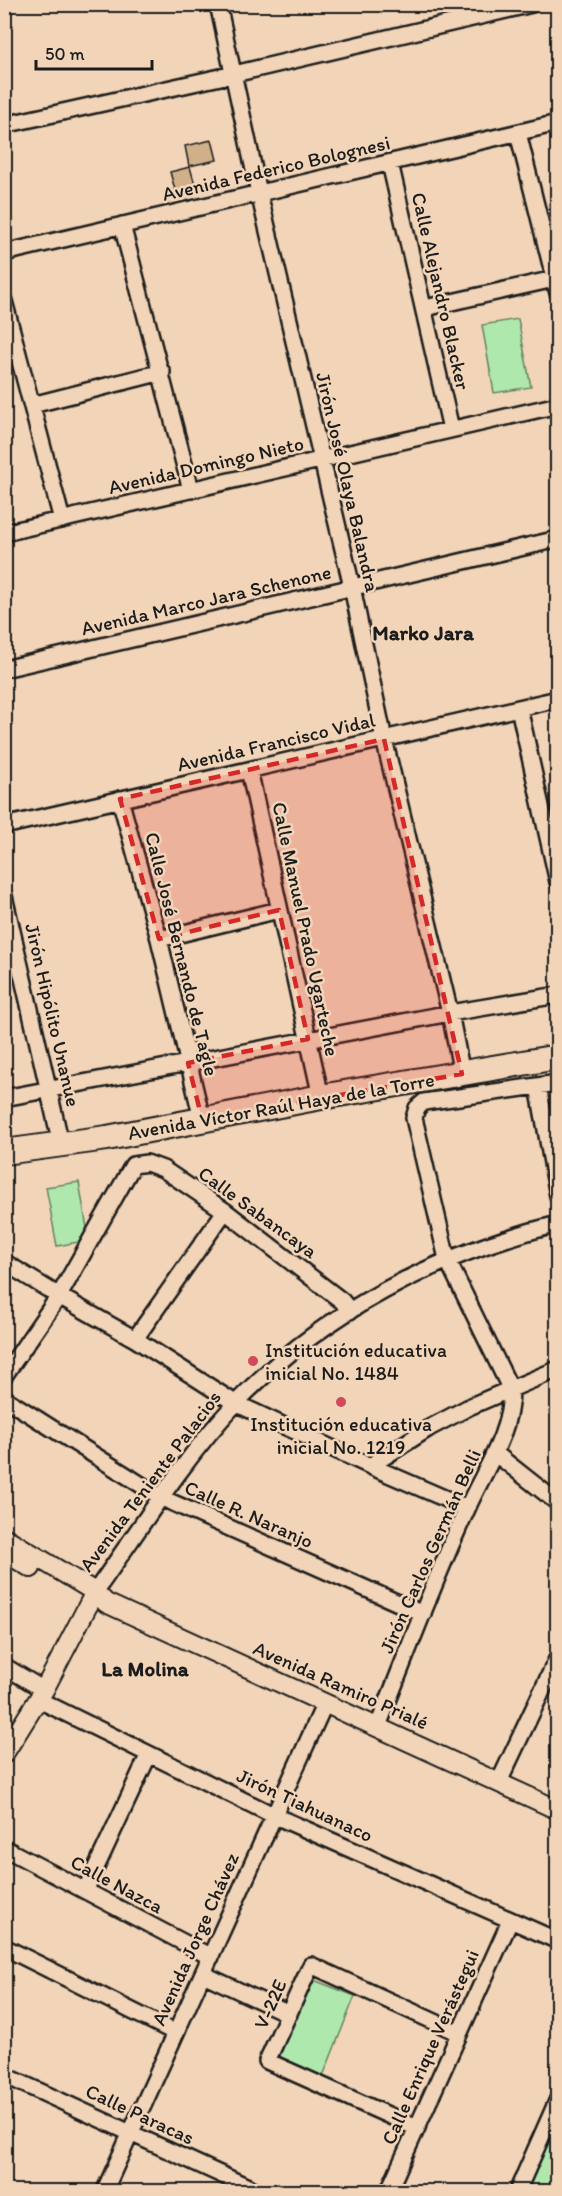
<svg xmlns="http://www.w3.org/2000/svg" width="562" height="2196" font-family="Itim,sans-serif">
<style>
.green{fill:#afe8ad;stroke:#668264;stroke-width:1.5}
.building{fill:#d0b08b;stroke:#1c1c1c;stroke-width:1.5}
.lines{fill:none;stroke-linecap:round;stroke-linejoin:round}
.minor-casing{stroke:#1c1c1c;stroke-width:20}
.tertiary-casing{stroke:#1c1c1c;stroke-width:22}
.primary-casing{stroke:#1c1c1c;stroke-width:28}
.minor{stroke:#f2d5b8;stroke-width:15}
.tertiary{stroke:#f2d5b8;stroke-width:18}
.primary{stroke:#f2d5b8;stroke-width:24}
.marked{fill:#d62828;fill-opacity:0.2;stroke:#d62828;stroke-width:4.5;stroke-dasharray:12 8;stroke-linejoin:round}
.poi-dot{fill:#d1495b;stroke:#f2d5b8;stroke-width:2}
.labels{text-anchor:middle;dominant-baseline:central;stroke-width:5;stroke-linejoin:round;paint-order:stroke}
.street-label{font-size:20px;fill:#1c1c1c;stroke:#f2d5b8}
.poi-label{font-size:20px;fill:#1c1c1c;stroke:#f2d5b8;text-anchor:start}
.neighbourhood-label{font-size:21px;font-weight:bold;fill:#1c1c1c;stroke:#f2d5b8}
</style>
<rect width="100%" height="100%" fill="#f2d5b8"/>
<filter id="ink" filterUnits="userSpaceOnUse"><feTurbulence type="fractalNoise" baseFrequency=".0167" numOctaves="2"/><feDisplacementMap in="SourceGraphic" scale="12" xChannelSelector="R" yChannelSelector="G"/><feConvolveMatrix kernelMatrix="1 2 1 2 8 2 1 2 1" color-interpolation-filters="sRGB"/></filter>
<g filter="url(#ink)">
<!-- green -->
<path class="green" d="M518,319L531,387L494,393L482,325Z
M79,1182L89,1240L57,1246L46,1187Z
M311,1979L355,1996L323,2076L279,2058Z
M557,2121V2191H527Z"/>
<!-- building -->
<path class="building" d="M212,140L217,160L189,166L185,146Z
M190,167L196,188L176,193L170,172Z"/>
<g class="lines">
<defs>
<path id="minor" d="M218,4L259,193L352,587L384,739L450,1013L462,1074
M4,125L234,74L532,4
M518,133L558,293
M390,163L451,429
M122,225L191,490
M4,253L558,123
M4,301L62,520
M425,308L554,279
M32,405L162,372
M4,533L558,405
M4,669L558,539
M519,708L558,882
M249,770L321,1097
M120,799L159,939L202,1119
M4,826L558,699
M4,896L61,1144
M159,939L279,910
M538,1086L558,1196
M4,1098L450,1013L558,995
M4,1262L59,1296L135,1339L235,1403L370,1466L467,1508
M135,1339L225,1211
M4,1376L59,1296L133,1165L147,1163L163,1169L225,1211L342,1301L350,1311
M4,1398L162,1498L423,1614
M496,1454L558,1503
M370,1466L429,1428L471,1406L558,1369
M95,1592C139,1530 184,1458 236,1403C321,1313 439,1253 558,1224
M4,1666L44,1690
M39,1700L273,1815L558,1941
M378,1726C407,1654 434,1580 467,1509C484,1470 511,1434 511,1390L447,1259L414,1118L417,1108L424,1102L558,1083
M499,1782L558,1657
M4,1848L211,1957
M85,1891L149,1754
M4,1947L176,2033
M203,1974L289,2014
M4,2075L259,2192
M417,2128L267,2061L311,1965L459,2033
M104,2192L325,1703
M388,2192L510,1921
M517,2192L558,2099"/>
<path id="tertiary" d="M4,1537L95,1592L106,1603L558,1810
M4,1552L31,1568
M4,1754L44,1690L95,1592"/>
<path id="primary" d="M4,1152L107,1138L321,1097L558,1057"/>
</defs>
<!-- minor casing -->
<use href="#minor" class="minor-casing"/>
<!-- tertiary casing -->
<use href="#tertiary" class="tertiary-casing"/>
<!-- primary casing -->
<use href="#primary" class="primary-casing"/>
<!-- minor -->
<use href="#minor" class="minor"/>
<!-- tertiary -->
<use href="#tertiary" class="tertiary"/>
<!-- primary -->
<use href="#primary" class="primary"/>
</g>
</g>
<!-- marked area -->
<path class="marked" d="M384,739L462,1074L202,1119L188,1063L308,1039L279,910L159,939L120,799Z"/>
<!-- markers -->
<g class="poi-dot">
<circle cx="253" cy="1361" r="6"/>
<circle cx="341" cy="1402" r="6"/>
</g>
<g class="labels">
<!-- street labels -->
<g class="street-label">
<text transform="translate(276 168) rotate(-13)">Avenida Federico Bolognesi</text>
<text transform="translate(441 291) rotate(77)">Calle Alejandro Blacker</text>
<text transform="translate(206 465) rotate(-13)">Avenida Domingo Nieto</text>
<text transform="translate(348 482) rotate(77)">Jirón José Olaya Balandra</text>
<text transform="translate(206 600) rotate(-13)">Avenida Marco Jara Schenone</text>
<text transform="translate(276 742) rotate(-13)">Avenida Francisco Vidal</text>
<text transform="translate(306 929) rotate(78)">Calle Manuel Prado Ugarteche</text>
<text transform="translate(182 954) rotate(76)">Calle José Bernando de Tagle</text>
<text transform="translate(53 1015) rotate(77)">Jirón Hipólito Unanue</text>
<text transform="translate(281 1106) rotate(-10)">Avenida Víctor Raúl Haya de la Torre</text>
<text transform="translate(258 1212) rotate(36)">Calle Sabancaya</text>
<text transform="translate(150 1481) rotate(-53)">Avenida Teniente Palacios</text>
<text transform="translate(249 1514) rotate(24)">Calle R. Naranjo</text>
<text transform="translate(430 1551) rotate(-66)">Jirón Carlos Germán Belli</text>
<text transform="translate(341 1685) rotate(24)">Avenida Ramiro Prialé</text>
<text transform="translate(305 1805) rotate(25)">Jirón Tiahuanaco</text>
<text transform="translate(117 1884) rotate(28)">Calle Nazca</text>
<text transform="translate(195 1939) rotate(-66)">Avenida Jorge Chávez</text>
<text transform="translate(270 2004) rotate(-66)">V-22E</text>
<text transform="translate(430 2047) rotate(-66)">Calle Enrique Verástegui</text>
<text transform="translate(140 2114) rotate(25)">Calle Paracas</text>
</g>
<!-- poi labels -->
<g class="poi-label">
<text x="265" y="1350">Institución educativa<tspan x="265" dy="23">inicial No. 1484</tspan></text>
<text x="341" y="1424" text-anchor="middle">Institución educativa<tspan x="341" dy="23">inicial No. 1219</tspan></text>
</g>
<!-- neighbourhood labels -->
<g class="neighbourhood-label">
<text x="423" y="632">Marko Jara</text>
<text x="145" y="1668">La Molina</text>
</g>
</g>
<!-- margin -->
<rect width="562" height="2196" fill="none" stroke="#f2d5b8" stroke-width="24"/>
<rect x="12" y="12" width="538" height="2172" fill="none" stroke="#1c1c1c" stroke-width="2" filter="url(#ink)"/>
<!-- scale -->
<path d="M36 60v9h116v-9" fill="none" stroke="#1c1c1c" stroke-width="3"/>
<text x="45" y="60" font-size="18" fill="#1c1c1c" stroke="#f2d5b8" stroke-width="4.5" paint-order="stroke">50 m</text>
</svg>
